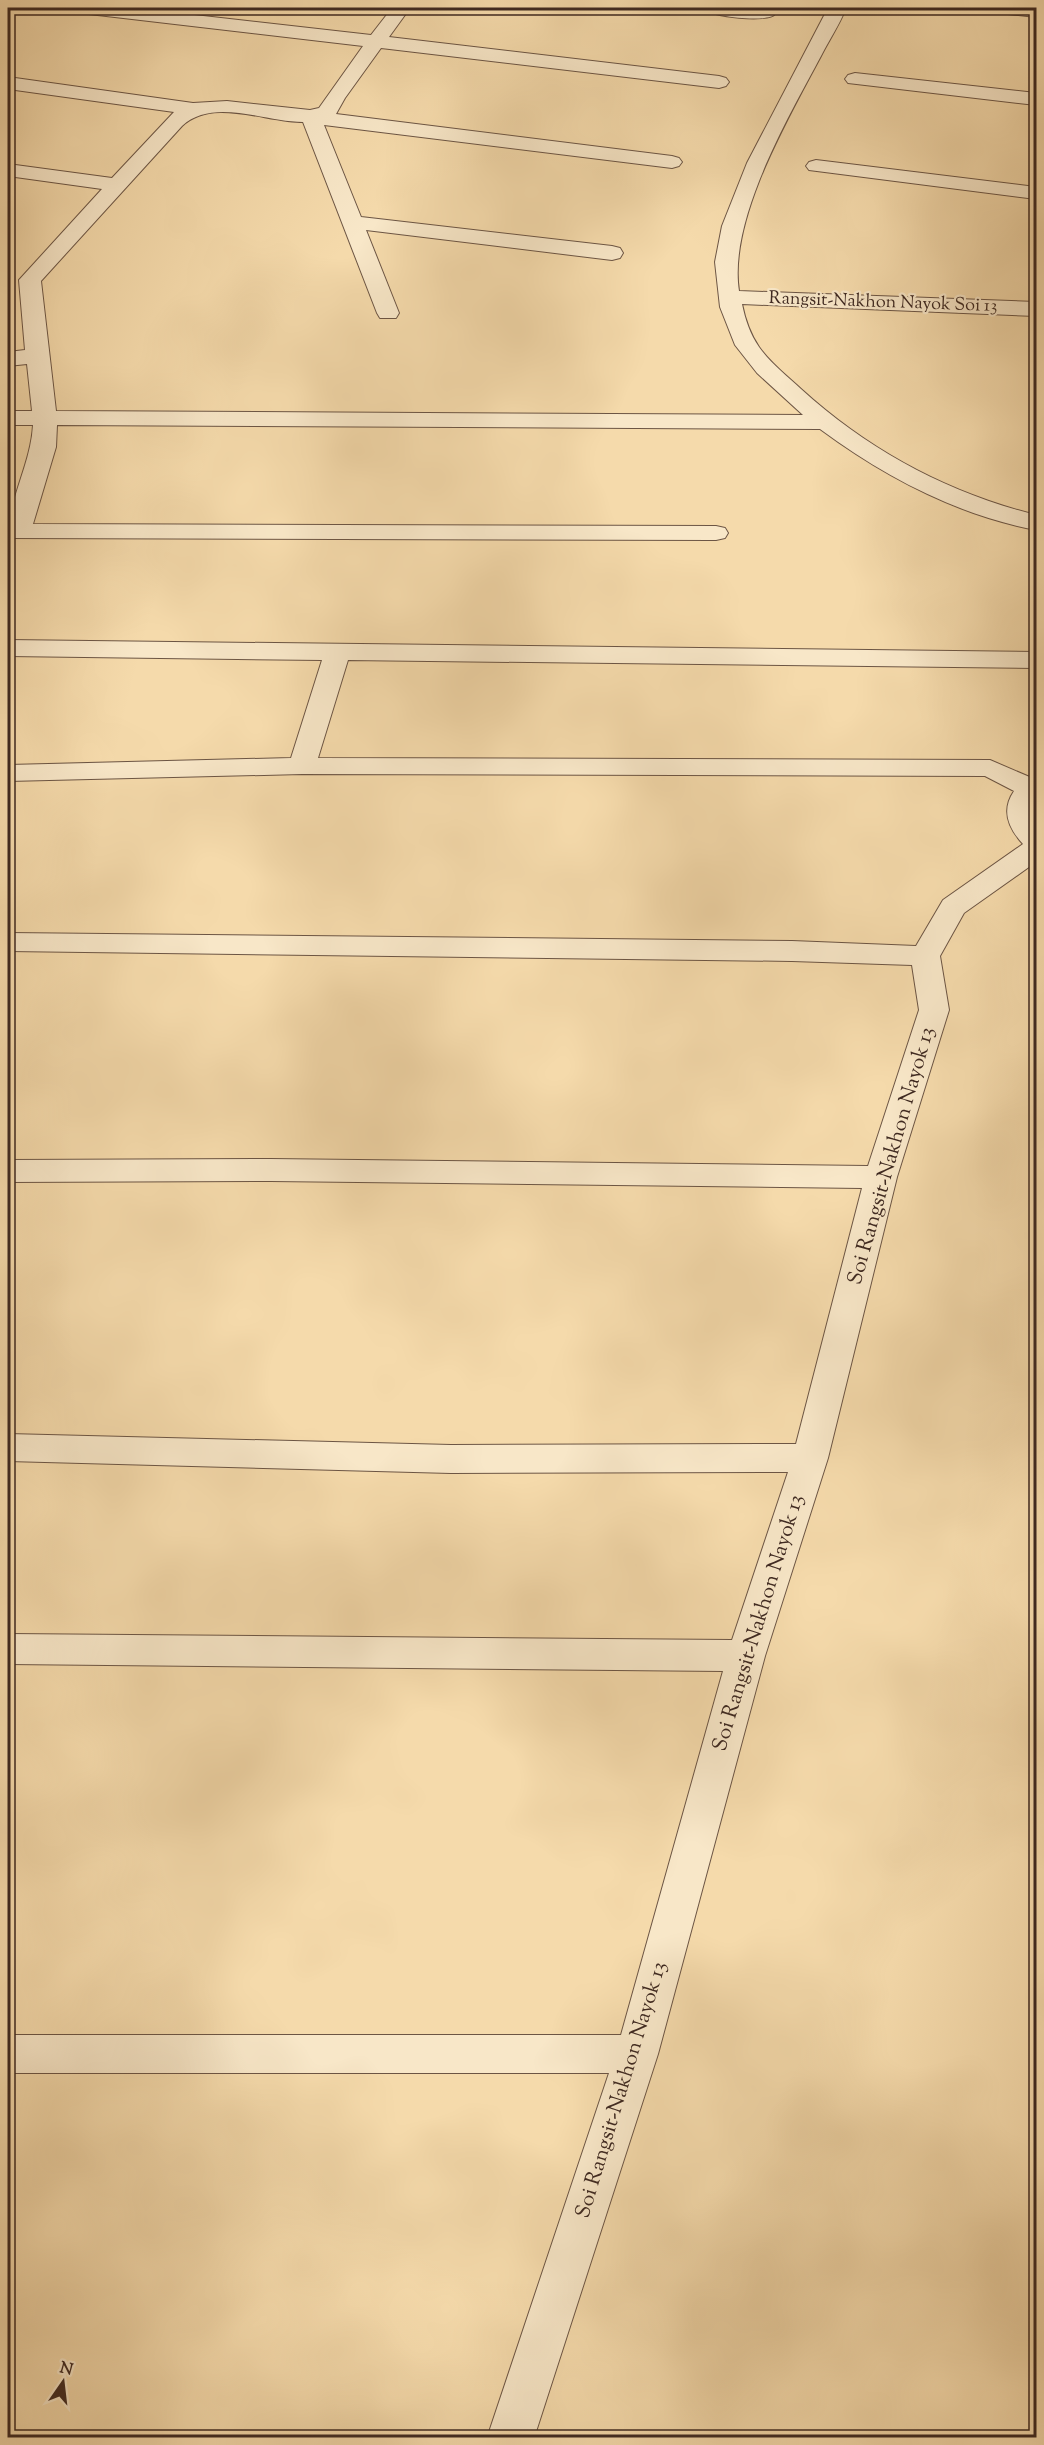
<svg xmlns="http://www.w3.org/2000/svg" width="1044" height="2445" font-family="'Sorts Mill Goudy',serif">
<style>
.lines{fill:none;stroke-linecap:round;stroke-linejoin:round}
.minor-casing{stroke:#6c5544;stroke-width:2}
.minor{fill:#f8e7c8;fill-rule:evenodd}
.labels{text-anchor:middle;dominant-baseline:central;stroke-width:4.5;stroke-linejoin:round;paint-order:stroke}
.far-street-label{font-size:18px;fill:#3e2921;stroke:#f8e7c8}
.street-label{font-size:21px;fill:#3e2921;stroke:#f8e7c8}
</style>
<rect width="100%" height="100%" fill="#f5daab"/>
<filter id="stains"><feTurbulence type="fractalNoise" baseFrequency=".00333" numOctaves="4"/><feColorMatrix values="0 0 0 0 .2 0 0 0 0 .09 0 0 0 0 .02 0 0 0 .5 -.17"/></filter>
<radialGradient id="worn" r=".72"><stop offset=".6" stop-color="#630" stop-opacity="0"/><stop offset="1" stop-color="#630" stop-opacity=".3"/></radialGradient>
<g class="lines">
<defs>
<path id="minor" d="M80,8H133L371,35L392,8H410L389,37L719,76L726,78L729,82L726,86L719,88L381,48L345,98L336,114L672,156L679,158L682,162L679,166L672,168L324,125L361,217L612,246L620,248L623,253L620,258L612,260L366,230L399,313L396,318H380L377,313L303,122C265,122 213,97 182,126L41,281L56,411L803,415L757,373L735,345L720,307L715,262L722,226L747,163L828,8H846C840,24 829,40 821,56C788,118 728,220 739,291L1036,302V316L742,304C745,319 750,334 759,347C770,363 787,376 801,389C868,450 948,493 1036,515V530C957,515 885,477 820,429L57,425L56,447L33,524L716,526L725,528L728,533L725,538L716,540L8,538C8,500 31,464 33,425H8V411H32L27,364L8,366V352L25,350L19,280L102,189L8,176V164L112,178L174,112L8,89V77L193,103L227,101L310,110L319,108L363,46L89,14Z
M703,8L773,10L775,14C769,23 709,17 703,8Z
M999,8H1036V17L1008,14Z
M855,73L1036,93V105L848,83L845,79L848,75Z
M816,160L1036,187V199L809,170L806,166L809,162Z
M8,640L1036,652V668L348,660L318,758L990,760L1032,778L1036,777L1034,812L1036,862L964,913L940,956L949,1010L897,1177L828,1458L765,1656L658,2054L534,2438H487L609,2073H8V2035H621L723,1671L8,1664V1634L732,1640L788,1472L451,1473L8,1461V1434L451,1445L796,1444L862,1188L271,1181L8,1182V1160L271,1159L868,1166L919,1010L912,965L792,961L8,951V933L792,941L916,946L943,900L1023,844C1008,828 1001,810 1014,791L985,776L302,774L8,781V765L291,758L322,660L8,656Z"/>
</defs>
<!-- minor casing -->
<use href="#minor" class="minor-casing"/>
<!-- minor -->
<use href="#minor" class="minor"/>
</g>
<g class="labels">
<!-- far-street labels -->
<g class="far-street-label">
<text transform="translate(883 303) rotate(2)">Rangsit-Nakhon Nayok Soi 13</text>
</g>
<!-- street labels -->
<g class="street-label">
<text transform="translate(892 1156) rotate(-74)">Soi Rangsit-Nakhon Nayok 13</text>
<text transform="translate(759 1623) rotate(-73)">Soi Rangsit-Nakhon Nayok 13</text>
<text transform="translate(622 2090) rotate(-73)">Soi Rangsit-Nakhon Nayok 13</text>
</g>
</g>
<!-- margin -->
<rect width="1044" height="2445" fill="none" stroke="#f5daab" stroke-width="30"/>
<rect x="9" y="9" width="1026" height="2427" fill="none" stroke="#3e2921" stroke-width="3"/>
<rect x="15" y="15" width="1014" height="2415" fill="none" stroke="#3e2921" stroke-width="1.5"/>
<!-- north arrow -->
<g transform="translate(63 2382) rotate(14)" stroke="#f8e7c8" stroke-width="4.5" paint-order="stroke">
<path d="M0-4.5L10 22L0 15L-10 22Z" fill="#3e2921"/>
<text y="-9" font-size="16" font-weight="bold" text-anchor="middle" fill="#3e2921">N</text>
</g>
<rect width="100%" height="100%" filter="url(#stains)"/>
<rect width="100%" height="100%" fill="url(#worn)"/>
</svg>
